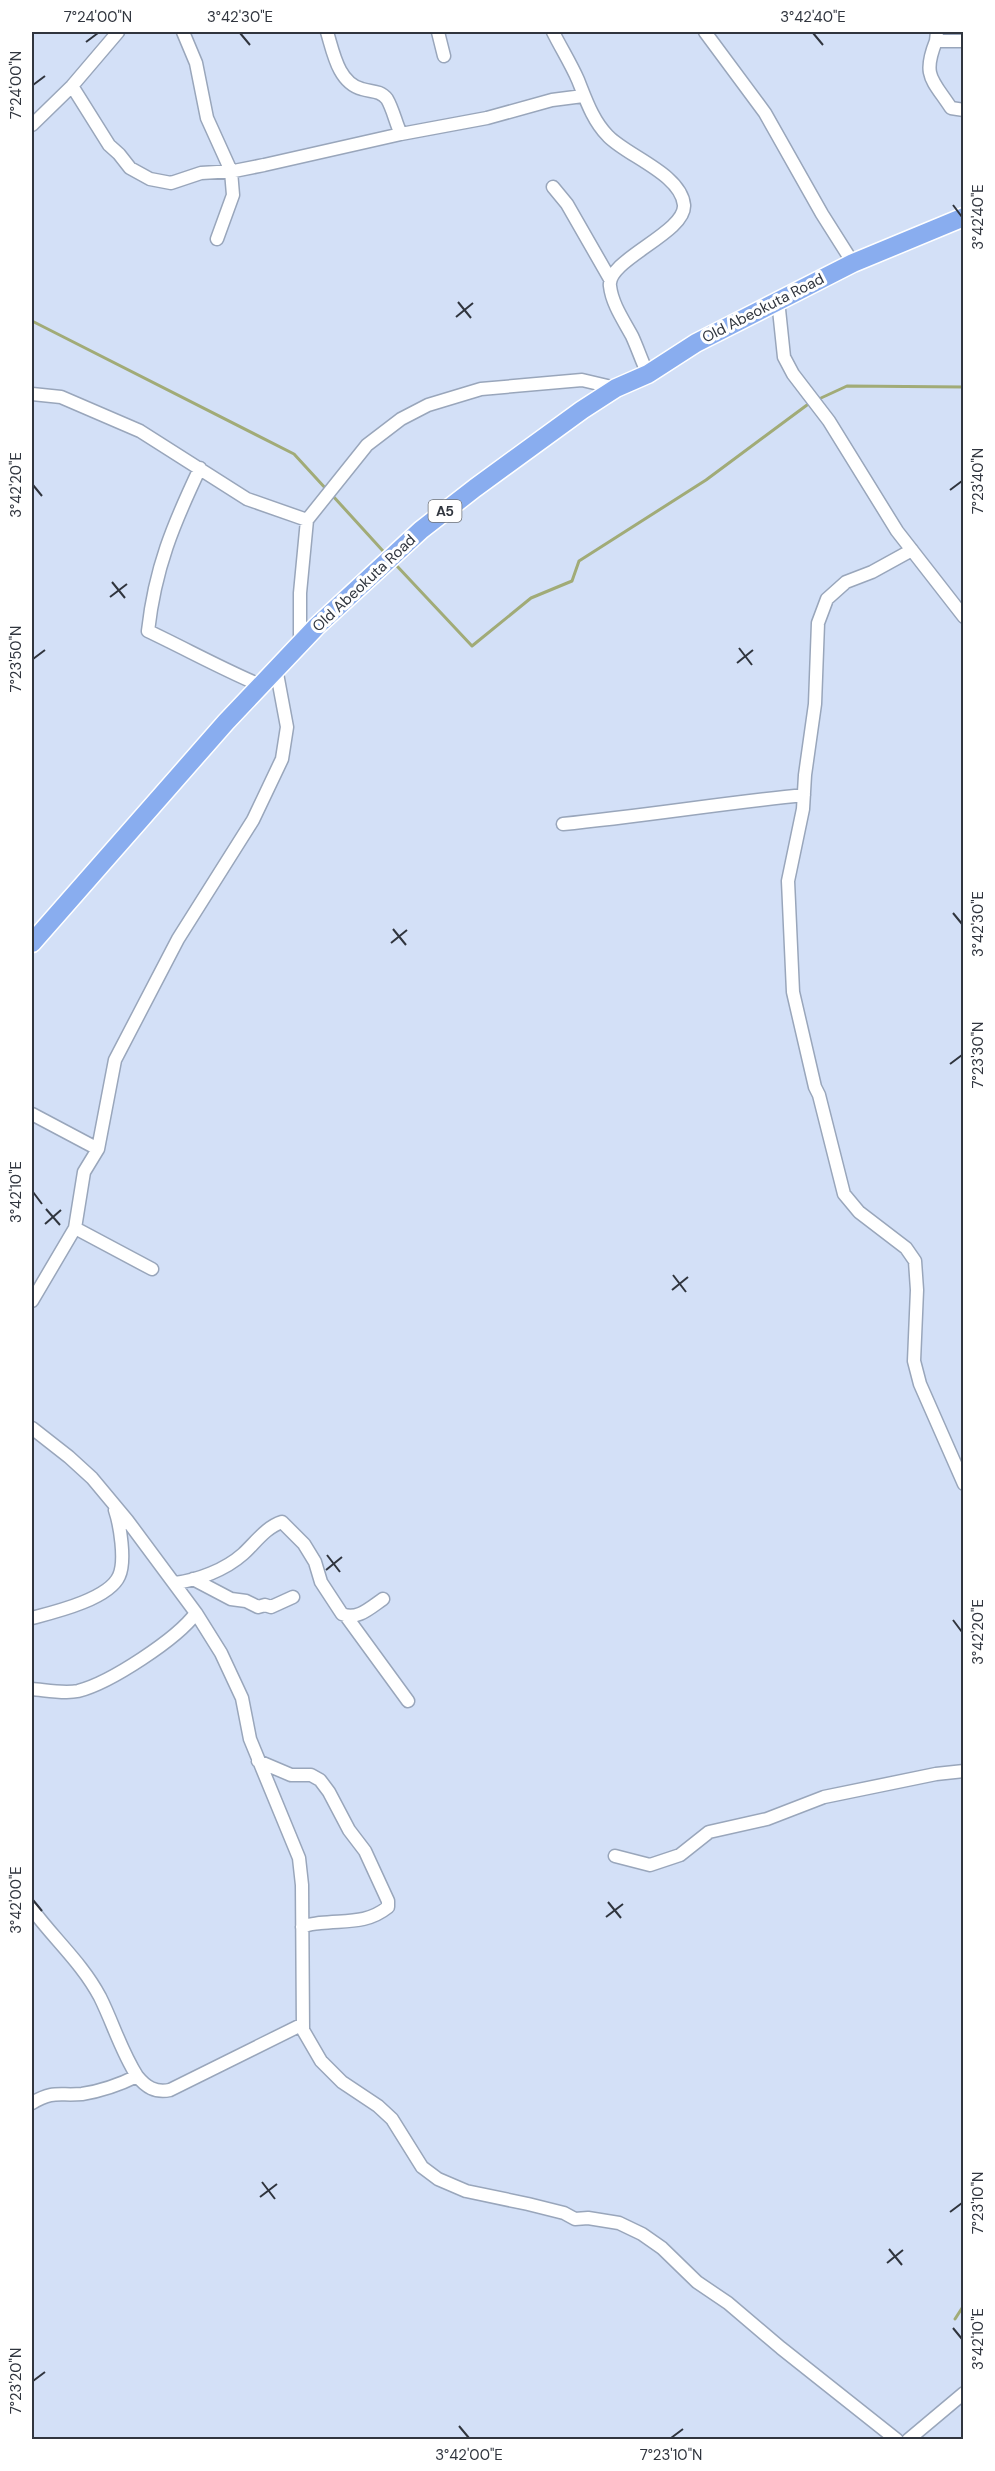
<svg xmlns="http://www.w3.org/2000/svg" width="995" height="2471" font-family="'DM Sans',sans-serif">
<style>
.lines{fill:none;stroke-linecap:round;stroke-linejoin:round}
.stream{stroke:#a1ab77;stroke-width:3}
.minor-casing{stroke:#99a6bb;stroke-width:15}
.highway-casing{stroke:#fff;stroke-width:21}
.minor{stroke:#fff;stroke-width:12}
.highway{stroke:#89adef;stroke-width:18}
.ticks{fill:none;stroke:#30353e;stroke-width:2}
.labels{text-anchor:middle;dominant-baseline:central;stroke-width:6;stroke-linejoin:round;paint-order:stroke}
.shield{fill:#fff;stroke:#6e7278;stroke-width:1.5}
.shield-label{font-size:14px;font-weight:bold;fill:#30353e}
.street-label{font-size:15px;fill:#30353e;stroke:#fff}
.neatline{fill:none;stroke:#30353e;stroke-width:2}
.ticks-label{font-size:15px;text-anchor:middle;fill:#30353e}
</style>
<rect width="100%" height="100%" fill="#d3e0f7"/>
<g class="lines">
<!-- stream -->
<path class="stream" d="M32,321L294,454L327,490
M821,398L847,386L964,387
M332,495L383,551
M396,565L472,646L531,598L572,581L579,561L706,480L807,405
M955,2319L964,2305"/>
<defs>
<path id="minor" d="M183,32L196,63L207,118L231,171L233,195L217,239
M327,32C333,51 338,83 362,89C371,92 380,90 387,99C393,109 396,124 401,134
M438,32L444,56
M553,32C561,48 571,64 578,80C586,100 593,121 608,136C627,156 681,174 684,205C686,233 606,260 610,286C612,304 624,321 632,336C638,349 642,362 648,374
M705,32L765,113L822,214L853,263
M937,32L936,41H964
M936,41C922,76 932,79 951,108L964,110
M72,86L109,145L119,154L130,168L150,179L171,183L201,173L234,171L264,165L401,134L487,118L552,100L583,96
M32,125L72,86L118,32
M553,187L567,204L610,279
M778,300L784,357L793,374L829,421L897,531L964,617
M32,394L61,397L140,431L247,499L307,520
M200,468C173,525 155,568 148,631C186,649 222,669 260,685
M912,550L872,572L846,582L827,599L818,623L815,704L805,775L803,809L788,881L793,992L815,1087L819,1095L844,1194L859,1212L906,1248L915,1261L917,1290L914,1361L920,1384L964,1484
M300,644V593L307,520L367,445L401,419L428,405L481,389L582,380L616,388
M563,824C644,816 723,803 804,795
M32,1114L98,1149
M75,1228L152,1269
M32,1301L75,1228L84,1172L98,1149L115,1060L178,939L253,820L282,759L287,727L276,668
M32,1428L69,1457L92,1478L127,1520L196,1613L221,1653L242,1698L250,1739L299,1858L302,1885L303,2030L321,2061L342,2082L378,2106L392,2119L422,2167L438,2179L466,2191L528,2204L564,2213L575,2219L588,2218L619,2223L642,2234L662,2248L697,2282L728,2303L781,2348L897,2440
M193,1579L231,1599L246,1601L258,1607L265,1605L271,1607L293,1597
M175,1583C198,1580 225,1570 243,1554C255,1543 266,1527 282,1522L304,1544L315,1562L321,1582L342,1614C357,1621 371,1607 383,1599
M346,1616L408,1701
M32,1618C55,1612 109,1599 119,1576C126,1561 120,1525 115,1510
M32,1689C45,1690 64,1694 78,1691C110,1683 177,1639 196,1613
M258,1761L291,1775H311L320,1780L329,1792L349,1830L365,1851L388,1901V1907C367,1924 346,1920 320,1923C314,1924 308,1924 302,1927
M615,1856L650,1865L680,1855L709,1832L767,1819L824,1797L936,1774L964,1771
M32,1909C54,1939 82,1963 100,1997C113,2023 121,2051 137,2076
M32,2103C54,2090 59,2096 82,2094C101,2091 119,2085 137,2076C146,2087 155,2093 170,2090L303,2024
M908,2440L964,2393"/>
<path id="highway" d="M32,943L226,722L317,626L421,530L475,488L582,410L616,388L648,374L696,343L853,263L964,217"/>
</defs>
<!-- minor casing -->
<use href="#minor" class="minor-casing"/>
<!-- highway casing -->
<use href="#highway" class="highway-casing"/>
<!-- minor -->
<use href="#minor" class="minor"/>
<!-- highway -->
<use href="#highway" class="highway"/>
</g>
<!-- ticks -->
<path class="ticks" d="M240,33L250,45M813,33L823,45M86,42L98,33M33,85L45,76M953,205L962,217M458,302L471,318M456,317L473,303M33,485L42,496M950,490L962,481M112,582L125,598M110,597L127,584M739,648L752,665M33,659L45,650M737,663L753,650M953,913L962,924M393,929L406,945M391,943L407,930M950,1064L962,1055M33,1192L42,1204M46,1209L60,1225M45,1224L61,1210M673,1275L686,1292M672,1290L688,1277M327,1555L340,1572M326,1570L342,1557M953,1620L962,1632M33,1900L42,1911M608,1902L621,1918M606,1917L623,1904M262,2182L275,2199M260,2197L277,2184M950,2212L962,2203M889,2249L902,2265M887,2263L903,2250M953,2328L962,2339M33,2381L45,2372M459,2426L469,2438M671,2438L683,2429"/>
<g class="labels">
<!-- shield labels -->
<rect class="shield" x="428.5" y="500" width="33" height="22" rx="4.5"/>
<g class="shield-label">
<text x="445" y="511">A5</text>
</g>
<!-- street labels -->
<g class="street-label">
<text transform="translate(763 308) rotate(-27)">Old Abeokuta Road</text>
<text transform="translate(364 583) rotate(-43)">Old Abeokuta Road</text>
</g>
</g>
<!-- border -->
<rect width="995" height="2471" fill="none" stroke="#ffffff" stroke-width="66"/>
<rect x="33" y="33" width="929" height="2405" class="neatline"/>
<g class="ticks-label">
<text x="98" y="22">7°24'00"N</text>
<text x="240" y="22">3°42'30"E</text>
<text x="813" y="22">3°42'40"E</text>
<text transform="translate(16 85) rotate(-90)" y="5">7°24'00"N</text>
<text transform="translate(978 217) rotate(-90)" y="5">3°42'40"E</text>
<text transform="translate(978 481) rotate(-90)" y="5">7°23'40"N</text>
<text transform="translate(16 485) rotate(-90)" y="5">3°42'20"E</text>
<text transform="translate(16 659) rotate(-90)" y="5">7°23'50"N</text>
<text transform="translate(978 924) rotate(-90)" y="5">3°42'30"E</text>
<text transform="translate(978 1055) rotate(-90)" y="5">7°23'30"N</text>
<text transform="translate(16 1192) rotate(-90)" y="5">3°42'10"E</text>
<text transform="translate(978 1632) rotate(-90)" y="5">3°42'20"E</text>
<text transform="translate(16 1900) rotate(-90)" y="5">3°42'00"E</text>
<text transform="translate(978 2203) rotate(-90)" y="5">7°23'10"N</text>
<text transform="translate(978 2339) rotate(-90)" y="5">3°42'10"E</text>
<text transform="translate(16 2381) rotate(-90)" y="5">7°23'20"N</text>
<text x="469" y="2460">3°42'00"E</text>
<text x="671" y="2460">7°23'10"N</text>
</g>
</svg>
